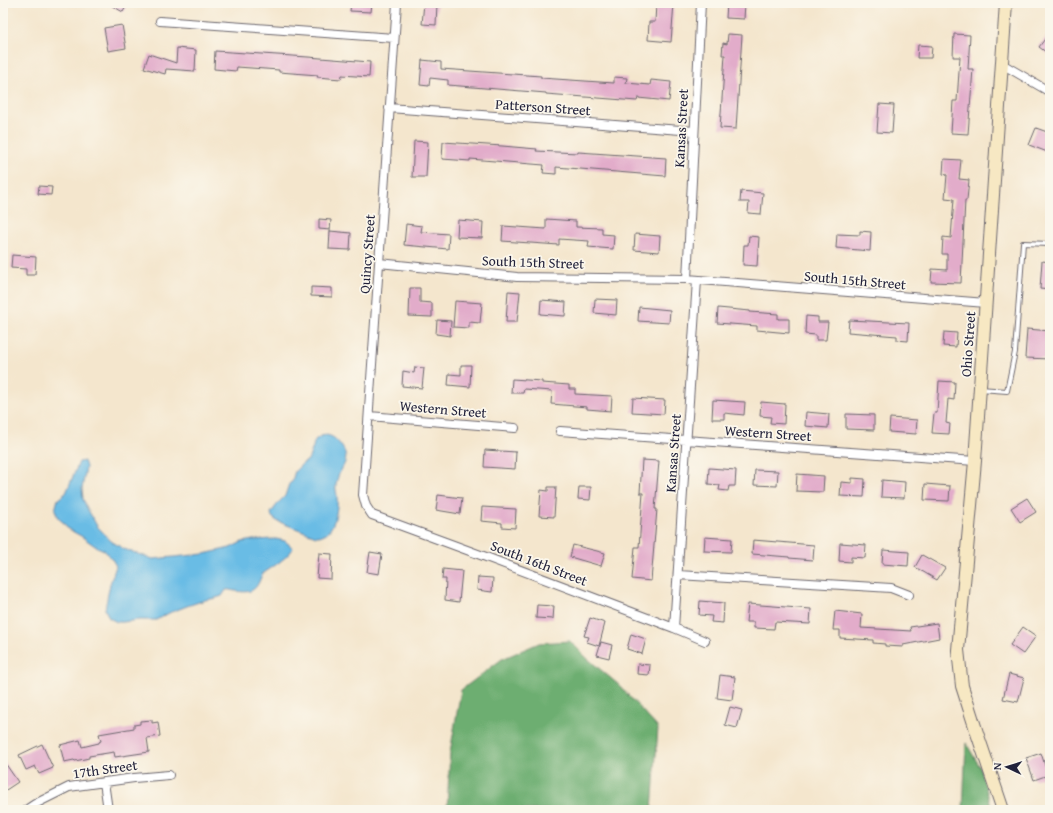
<svg xmlns="http://www.w3.org/2000/svg" width="1053" height="813" font-family="'Gentium Book Plus',serif">
<style>
.forest{fill:#6dae71;stroke:#486856}
.water{fill:#69bce5;stroke:#466f90}
.building{fill:#e2acca}
.lines{fill:none;stroke-linecap:round;stroke-linejoin:round}
.lane-casing{stroke:#6c676e;stroke-width:6}
.street-casing{stroke:#6c676e;stroke-width:10}
.secondary-casing{stroke:#6c676e;stroke-width:14}
.lane{stroke:#fff;stroke-width:4}
.street{stroke:#fff;stroke-width:8}
.secondary{stroke:#f7e8c3;stroke-width:12}
.labels{text-anchor:middle;dominant-baseline:central;stroke-width:3.5;stroke-linejoin:round;paint-order:stroke}
.street-label{font-size:14px;fill:#22223b;stroke:#fbf7ec}
</style>
<rect width="100%" height="100%" fill="#fbf7ec"/>
<filter id="ink" filterUnits="userSpaceOnUse"><feTurbulence type="fractalNoise" baseFrequency=".025" numOctaves="2"/><feDisplacementMap in="SourceGraphic" scale="8" xChannelSelector="R" yChannelSelector="G"/><feConvolveMatrix kernelMatrix="1 2 1 2 8 2 1 2 1" color-interpolation-filters="sRGB"/></filter>
<filter id="wash" filterUnits="userSpaceOnUse"><feTurbulence type="fractalNoise" baseFrequency=".012" numOctaves="4" result="noise"/><feDisplacementMap in="SourceGraphic" scale="16" xChannelSelector="R" yChannelSelector="G"/><feGaussianBlur stdDeviation="0.9" result="paint"/><feColorMatrix in="noise" values="0 0 0 0 0 0 0 0 0 0 0 0 0 0 0 0 0 1.4 0 .05"/><feComposite in="paint" operator="in"/></filter>
<g filter="url(#wash)">
<rect width="100%" height="100%" fill="#f4e6cd"/>
<!-- forest -->
<path class="forest" d="M570,641L588,659L619,685L658,728L652,810H447L450,752L461,690L502,659L539,643Z
M966,743L980,767L992,810H963Z"/>
<!-- water -->
<path class="water" d="M326,435C332,436 335,438 339,443C355,462 338,466 336,485C335,489 337,493 337,497C338,508 335,532 322,535C320,536 318,536 316,536L277,521L272,517L271,513L279,502L285,496L289,484L292,481L295,471L302,464L307,461L309,458L313,447L314,442L316,439L321,436Z
M84,461L86,467L82,489L83,499L87,508L97,526L111,541L124,549L153,559L204,554L230,548L242,542L253,540L276,539L285,541L293,548C290,556 270,569 262,574C257,589 253,594 236,591C232,591 230,589 226,590L222,596L216,598L205,600L187,606L169,613L156,620H138L123,622H117L109,618L105,609L110,584L116,566L112,559L104,550L95,546L81,536L68,529L64,523L58,518L55,510L58,499L66,493L79,462Z"/>
<g id="blocks">
<!-- building -->
<path class="building" d="M107,3H128L123,12Z
M351,3H372L371,12L350,11Z
M424,3H437L436,25L422,24Z
M656,3H674L671,42L648,40L649,22H655Z
M727,3H745L744,19L726,18Z
M122,25L126,48L108,51L104,28Z
M1050,32V55L1039,47Z
M728,34L742,35L736,129L720,128L725,55H722L723,43L727,44Z
M954,34L970,35L968,69H973L968,134L951,133L953,101H957L960,57H953Z
M918,45L932,46L931,58H917Z
M177,48L196,50L195,71L166,69L165,74L144,68L149,54L176,63Z
M215,51L308,57L370,62L369,77L342,75L341,79L317,77L318,75L279,72V70L237,67L236,71L214,69Z
M422,60L441,62V69L541,76V78L614,83V77L627,78L626,83L650,85L651,80L671,82L669,101L638,98L637,101L546,94V93L448,85V80L430,78L429,86L420,85Z
M879,104L894,105L892,133L877,132Z
M1036,128L1050,133V153L1029,145Z
M414,141L428,142L426,177H412Z
M443,142L502,146L537,149L536,151L578,153V152L666,158L665,176L556,167V174L543,173L544,165L470,159V161L442,159Z
M944,159L961,160L959,179L969,180L967,200H965L961,283L931,282L932,269L947,270V254H942L943,237L951,238L954,199L945,198L947,175L943,174Z
M39,186L52,187L51,195L38,194Z
M741,191L763,193L761,214L748,213L749,202H740Z
M319,219L331,220L330,230L319,229Z
M546,219L576,221V227L602,228V234L614,235L613,249L588,247L589,241L559,239V245L502,241L503,226L546,229Z
M458,220L483,222L482,238L457,237Z
M406,224L422,226L421,232L449,234L448,249L404,245Z
M330,231L351,233L350,250L329,249Z
M860,231L871,232L870,251L836,248L837,234L860,235Z
M635,234L660,236L659,252L634,250Z
M749,236L759,237L757,266L743,265L744,245H748Z
M12,255L36,257L35,275H26V269L11,268Z
M1042,261L1050,262V290L1040,289Z
M311,287L332,288V297L311,296Z
M410,288H420V302L432,303V317L409,316Z
M508,291L520,292L517,322H506Z
M595,299L617,300L616,315L594,313Z
M541,300L566,302L565,316L540,314Z
M455,301L482,303L480,323L469,322V328L453,327Z
M639,307L670,310L669,323L638,321Z
M718,308L750,311V312L778,314V319H789V333L757,330V326L717,323Z
M806,316L818,317V322H828L826,340H816V335L805,334Z
M437,320L451,321L450,336L436,334Z
M849,320L909,323L908,341L897,340V336L848,332Z
M1027,329L1050,331V359L1025,358Z
M944,332L957,333L956,347L943,346Z
M461,365H471L470,387L448,385L449,374L461,375Z
M415,367L424,368L422,388L402,386L403,371L414,373Z
M512,379L542,381V383L569,385V389H575V394L612,396L611,411L587,409V407L551,404L552,391L524,389L523,393H511Z
M939,381L955,382L954,400L948,399L946,423L950,424L949,434L932,433L934,413H937Z
M633,398L665,400L664,414L632,412Z
M713,400L745,402L744,415L724,413V419H712Z
M761,402L785,404L784,424L770,423L771,417L760,416Z
M806,412L829,414L828,428L805,426Z
M846,414L874,415V430L846,429Z
M890,418L917,420L916,434L889,432Z
M485,450L516,452L515,469L484,467Z
M642,460L659,461L655,509H657L651,581L632,579L635,547H639L643,493H640Z
M709,468L736,470L735,486H729L728,491L719,490L720,485L708,484Z
M755,470L778,471L777,486L754,485Z
M797,474L824,476L823,492L796,491Z
M852,478L865,479L864,497L840,496L841,482L852,483Z
M882,480L905,482L904,498L881,497Z
M925,484L950,486L949,501L924,500Z
M548,487H556L554,517L539,516L541,490L548,491Z
M579,487H591L590,500L578,499Z
M438,495L462,498L460,514L436,510Z
M1027,498L1036,512L1020,522L1011,508Z
M482,507L516,509L515,528L502,527V523L481,521Z
M705,537L732,539L731,552L704,551Z
M753,540L814,545L813,560L789,558V557L752,554Z
M840,543L866,545L865,558L851,557V562L839,561Z
M573,545L605,553L601,566L570,557Z
M883,550L909,552L908,566L882,564Z
M370,552L382,554L379,574L367,572Z
M319,553L332,554L331,579L317,578Z
M922,555L945,568L937,580L915,567Z
M443,569L462,571L459,602L445,600L446,579H442Z
M478,577L493,578L492,592L477,590Z
M700,601L724,603L723,623L711,622L712,616L699,615Z
M748,604L811,609L810,624L775,622L774,629L754,628V622H746Z
M537,605L554,606L553,619L536,618Z
M835,611L862,614L861,628L911,631L910,627L937,623L939,638L903,645V647L885,646V644L873,643V640L840,638V630H833Z
M590,618L605,623L599,646L587,642L589,637L584,636Z
M1023,627L1036,636L1023,654L1010,645Z
M631,634L646,639L642,654L627,649Z
M601,642L612,645L609,658L597,655Z
M638,664L650,665L649,675L637,674Z
M1009,674L1024,678L1018,702L1003,699Z
M720,675L735,677L732,700L717,698Z
M730,707L742,710L737,728L725,725Z
M152,720V723L158,722L160,736L147,738L149,752L115,757L114,752L89,756V758L75,761L74,760L64,762L60,745L80,740L82,747L99,743V742L101,741L99,734L134,728V725L140,724V721Z
M42,744L53,768L39,774L35,766L26,770L19,755Z
M1041,753L1048,775L1034,780L1026,758Z
M3,760L18,782L3,792Z"/>
</g>
</g>
<g filter="url(#ink)">
<use href="#blocks" fill-opacity="0" stroke="#6c676e" stroke-width="1"/>
<g class="lines">
<defs>
<path id="lane" d="M980,389L1007,391L1015,352L1023,243L1050,244"/>
<path id="street" d="M397,3L363,495L366,506L372,515L486,557L674,628L705,641
M160,21L394,38
M1002,64L1050,92
M389,108L694,131
M379,263L517,277L687,279L986,303
M687,279L701,3
M369,416L515,428
M560,431L975,461
M678,575L891,588L909,595
M674,628L697,280
M104,782L108,810
M26,810L35,804L69,787L134,778L169,775"/>
<path id="secondary" d="M1003,810L978,736L962,686L958,650L975,461L1006,3"/>
</defs>
<!-- lane casing -->
<use href="#lane" class="lane-casing"/>
<!-- street casing -->
<use href="#street" class="street-casing"/>
<!-- secondary casing -->
<use href="#secondary" class="secondary-casing"/>
<!-- lane -->
<use href="#lane" class="lane"/>
<!-- street -->
<use href="#street" class="street"/>
<!-- secondary -->
<use href="#secondary" class="secondary"/>
</g>
</g>
<g class="labels">
<!-- street labels -->
<g class="street-label">
<text transform="translate(543 107) rotate(4)">Patterson Street</text>
<text transform="translate(681 128) rotate(-87)">Kansas Street</text>
<text transform="translate(367 254) rotate(-86)">Quincy Street</text>
<text transform="translate(533 262) rotate(2)">South 15th Street</text>
<text transform="translate(855 280) rotate(5)">South 15th Street</text>
<text transform="translate(968 344) rotate(-86)">Ohio Street</text>
<text transform="translate(443 409) rotate(5)">Western Street</text>
<text transform="translate(768 433) rotate(4)">Western Street</text>
<text transform="translate(673 453) rotate(-86)">Kansas Street</text>
<text transform="translate(539 563) rotate(21)">South 16th Street</text>
<text transform="translate(105 769) rotate(-8)">17th Street</text>
</g>
</g>
<!-- margin -->
<rect width="1053" height="813" fill="none" stroke="#fbf7ec" stroke-width="16"/>
<!-- north arrow -->
<g transform="translate(1007 767) rotate(274)" stroke="#fbf7ec" stroke-width="3" paint-order="stroke">
<path d="M0-3L7 15L0 10L-7 15Z" fill="#22223b"/>
<text y="-6" font-size="11" font-weight="bold" text-anchor="middle" fill="#22223b">N</text>
</g>
</svg>
